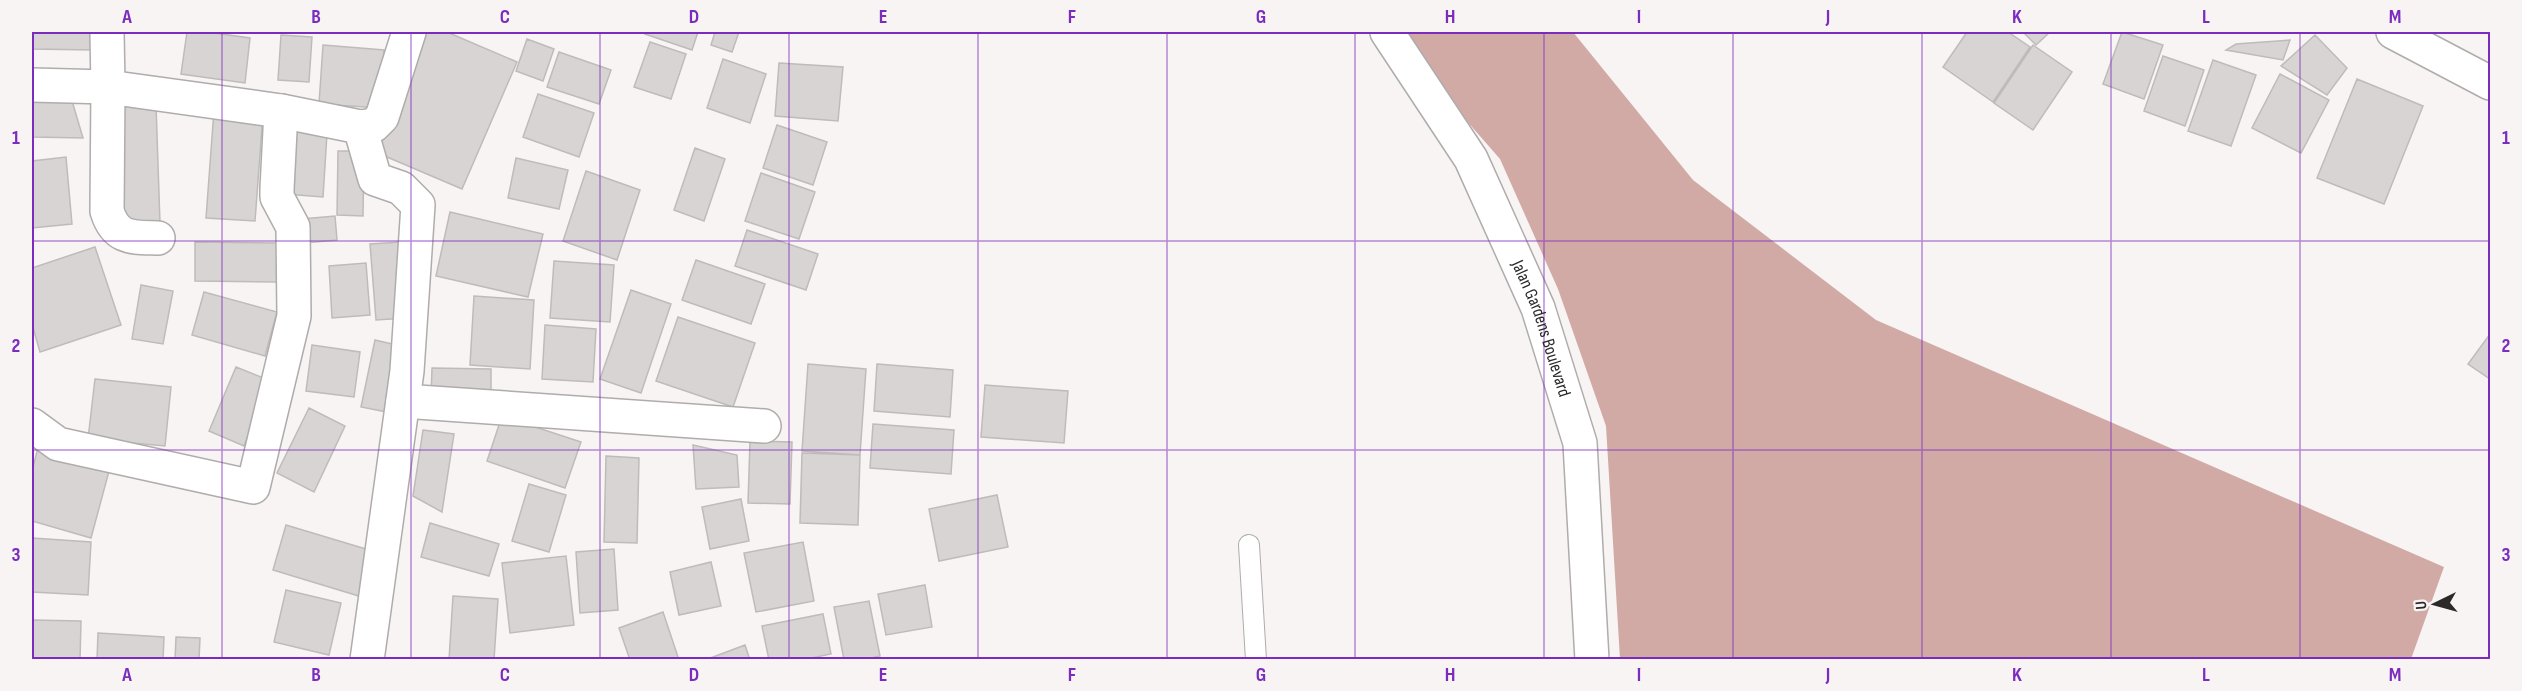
<svg xmlns="http://www.w3.org/2000/svg" width="2522" height="691" font-family="'Sofia Sans Condensed',sans-serif">
<style>
.forest{fill:#d1aaa5}
.building{fill:#d8d4d3;stroke:#bfbbba;stroke-width:1.5}
.lines{fill:none;stroke-linecap:round;stroke-linejoin:round}
.lane-casing{stroke:#b0acab;stroke-width:22}
.street-casing{stroke:#b0acab;stroke-width:36}
.lane{stroke:#fff;stroke-width:20}
.street{stroke:#fff;stroke-width:33}
.grid{fill:none;stroke:#7b2cbf;stroke-width:1.5;stroke-opacity:0.55}
.labels{text-anchor:middle;dominant-baseline:central;stroke-width:4.5;stroke-linejoin:round;paint-order:stroke}
.street-label{font-size:18px;fill:#2b2929;stroke:#f8f4f3}
.neatline{fill:none;stroke:#7b2cbf;stroke-width:2}
.grid-label{font-size:20px;text-anchor:middle;font-weight:bold;fill:#7b2cbf}
</style>
<rect width="100%" height="100%" fill="#f8f4f3"/>
<!-- forest -->
<path class="forest" d="M1389,32H1573L1693,180L1876,320L2444,567L2411,659H1620L1606,426L1558,289L1500,159Z"/>
<!-- building -->
<path class="building" d="M32,32H92V50L32,49Z
M187,32H207L250,38L245,83L181,74Z
M423,32H447L517,62L462,189L373,151Z
M646,32H698L692,50L645,34Z
M715,32H739L732,52L711,45Z
M1967,32H2008L2030,47L1993,102L1943,67Z
M2023,32H2050L2036,45Z
M2122,32L2163,45L2144,99L2103,84Z
M281,35L312,37L309,82L278,80Z
M2315,35L2347,68L2327,95L2281,66Z
M527,39L554,49L543,81L516,71Z
M2290,40L2283,60L2226,50L2236,44Z
M650,42L686,54L671,99L634,87Z
M323,45L384,50L380,108L319,104Z
M2033,45L2072,72L2033,130L1994,103Z
M559,52L611,70L599,104L547,87Z
M2163,56L2204,70L2185,126L2144,111Z
M723,59L766,74L750,123L707,108Z
M2213,60L2256,75L2231,146L2188,131Z
M779,63L843,67L838,121L775,116Z
M2280,74L2329,100L2301,153L2252,128Z
M2357,79L2423,106L2384,204L2317,178Z
M70,94L83,138L32,137V98Z
M538,94L594,113L579,157L523,137Z
M156,105L160,223L122,224L118,106Z
M214,110L263,114L255,221L206,218Z
M777,125L827,142L813,185L763,168Z
M290,131L327,134L323,197L285,194Z
M695,148L725,159L704,221L674,210Z
M338,151H364L363,216L337,215Z
M66,157L72,224L32,228V161Z
M516,158L568,170L559,209L508,198Z
M586,171L640,190L617,260L563,241Z
M761,173L815,192L799,239L745,221Z
M450,212L543,234L528,297L436,276Z
M335,216L337,240L304,243L302,219Z
M747,230L818,254L806,290L735,266Z
M195,242L278,243L277,282L195,281Z
M401,242L407,318L376,320L370,244Z
M95,247L121,325L40,352L32,324V268Z
M696,260L765,284L751,324L682,300Z
M554,261L614,265L610,322L550,318Z
M366,263L370,315L332,318L329,266Z
M141,285L173,291L163,344L132,339Z
M631,290L671,304L641,393L600,379Z
M204,292L277,312L265,356L192,335Z
M474,296L534,300L530,369L470,365Z
M678,317L755,343L733,407L656,381Z
M545,325L596,329L593,382L542,379Z
M2490,334V379L2468,364Z
M375,340L401,346L387,412L361,407Z
M312,345L360,352L354,397L306,391Z
M808,364L866,369L860,455L802,451Z
M877,364L953,370L950,417L874,411Z
M236,367L271,381L244,446L209,431Z
M432,368L491,369V399L431,398Z
M95,379L171,387L165,446L88,439Z
M985,385L1068,391L1064,443L981,437Z
M309,408L345,426L314,492L277,473Z
M502,416L581,442L565,488L487,461Z
M873,424L954,430L951,474L870,468Z
M423,430L454,434L442,512L413,496Z
M40,440L112,460L91,538L32,521V471Z
M750,441L792,442L790,504L748,503Z
M693,445L737,455L739,487L696,489Z
M802,453L860,455L858,525L800,523Z
M606,456L639,458L637,543L604,542Z
M529,484L566,495L549,552L512,541Z
M997,495L1008,547L939,561L929,509Z
M741,499L749,541L710,549L702,507Z
M430,523L499,544L489,576L421,557Z
M286,525L376,552L362,597L273,570Z
M32,538L91,542L88,595L32,592Z
M803,542L814,601L756,612L744,553Z
M614,549L618,610L580,613L576,552Z
M566,556L574,625L510,633L502,563Z
M711,562L721,606L679,615L670,572Z
M925,585L932,627L886,635L878,594Z
M286,590L341,603L329,655L274,642Z
M453,596L498,599L494,660H449Z
M869,601L880,656L863,660H844L834,607Z
M663,612L679,660H630L619,628Z
M823,614L831,654L802,660H769L762,626Z
M32,620L81,621L80,660H32Z
M98,633L164,637L163,660H97Z
M176,637L200,638L199,660H175Z
M745,645L750,660H705Z"/>
<g class="lines">
<defs>
<path id="lane" d="M1249,545L1256,660"/>
<g id="street">
<path id="s1" d="M1387,32L1471,159L1538,308L1580,443L1592,660"/>
<path d="M2393,32L2490,83"/>
<path d="M32,85L108,87L107,32"/>
<path d="M360,127L375,179L401,188L418,205L407,371L367,660"/>
<path d="M158,238C133,237 116,240 107,211L108,87L281,111L360,127L374,125L382,117L409,32"/>
<path d="M403,401L764,426"/>
<path d="M32,425L58,444L253,487L294,316L293,227L277,197V189L281,111"/>
</g>
</defs>
<!-- lane casing -->
<use href="#lane" class="lane-casing"/>
<!-- street casing -->
<use href="#street" class="street-casing"/>
<!-- lane -->
<use href="#lane" class="lane"/>
<!-- street -->
<use href="#street" class="street"/>
</g>
<!-- grid -->
<path class="grid" d="M222,32V660M411,32V660M600,32V660M789,32V660M978,32V660M1167,32V660M1355,32V660M1544,32V660M1733,32V660M1922,32V660M2111,32V660M2300,32V660M32,241H2490M32,450H2490"/>
<g class="labels">
<!-- street labels -->
<g class="street-label">
<text stroke="none"><textPath href="#s1" startOffset="336">Jalan Gardens Boulevard</textPath></text>
</g>
</g>
<!-- border -->
<rect width="2522" height="691" fill="none" stroke="#f8f4f3" stroke-width="66"/>
<!-- north arrow -->
<g transform="translate(2435 604) rotate(265)" stroke="#f8f4f3" stroke-width="4.5" paint-order="stroke">
<path d="M0-4.5L10 22L0 15L-10 22Z" fill="#2b2929"/>
<text y="-9" font-size="16" font-weight="bold" text-anchor="middle" fill="#2b2929">U</text>
</g>
<rect x="33" y="33" width="2456" height="625" class="neatline"/>
<g class="grid-label">
<text x="127" y="23">A</text>
<text x="316" y="23">B</text>
<text x="505" y="23">C</text>
<text x="694" y="23">D</text>
<text x="883" y="23">E</text>
<text x="1072" y="23">F</text>
<text x="1261" y="23">G</text>
<text x="1450" y="23">H</text>
<text x="1639" y="23">I</text>
<text x="1828" y="23">J</text>
<text x="2017" y="23">K</text>
<text x="2206" y="23">L</text>
<text x="2395" y="23">M</text>
<text x="16" y="144">1</text>
<text x="2506" y="144">1</text>
<text x="16" y="352">2</text>
<text x="2506" y="352">2</text>
<text x="16" y="561">3</text>
<text x="2506" y="561">3</text>
<text x="127" y="681">A</text>
<text x="316" y="681">B</text>
<text x="505" y="681">C</text>
<text x="694" y="681">D</text>
<text x="883" y="681">E</text>
<text x="1072" y="681">F</text>
<text x="1261" y="681">G</text>
<text x="1450" y="681">H</text>
<text x="1639" y="681">I</text>
<text x="1828" y="681">J</text>
<text x="2017" y="681">K</text>
<text x="2206" y="681">L</text>
<text x="2395" y="681">M</text>
</g>
</svg>
